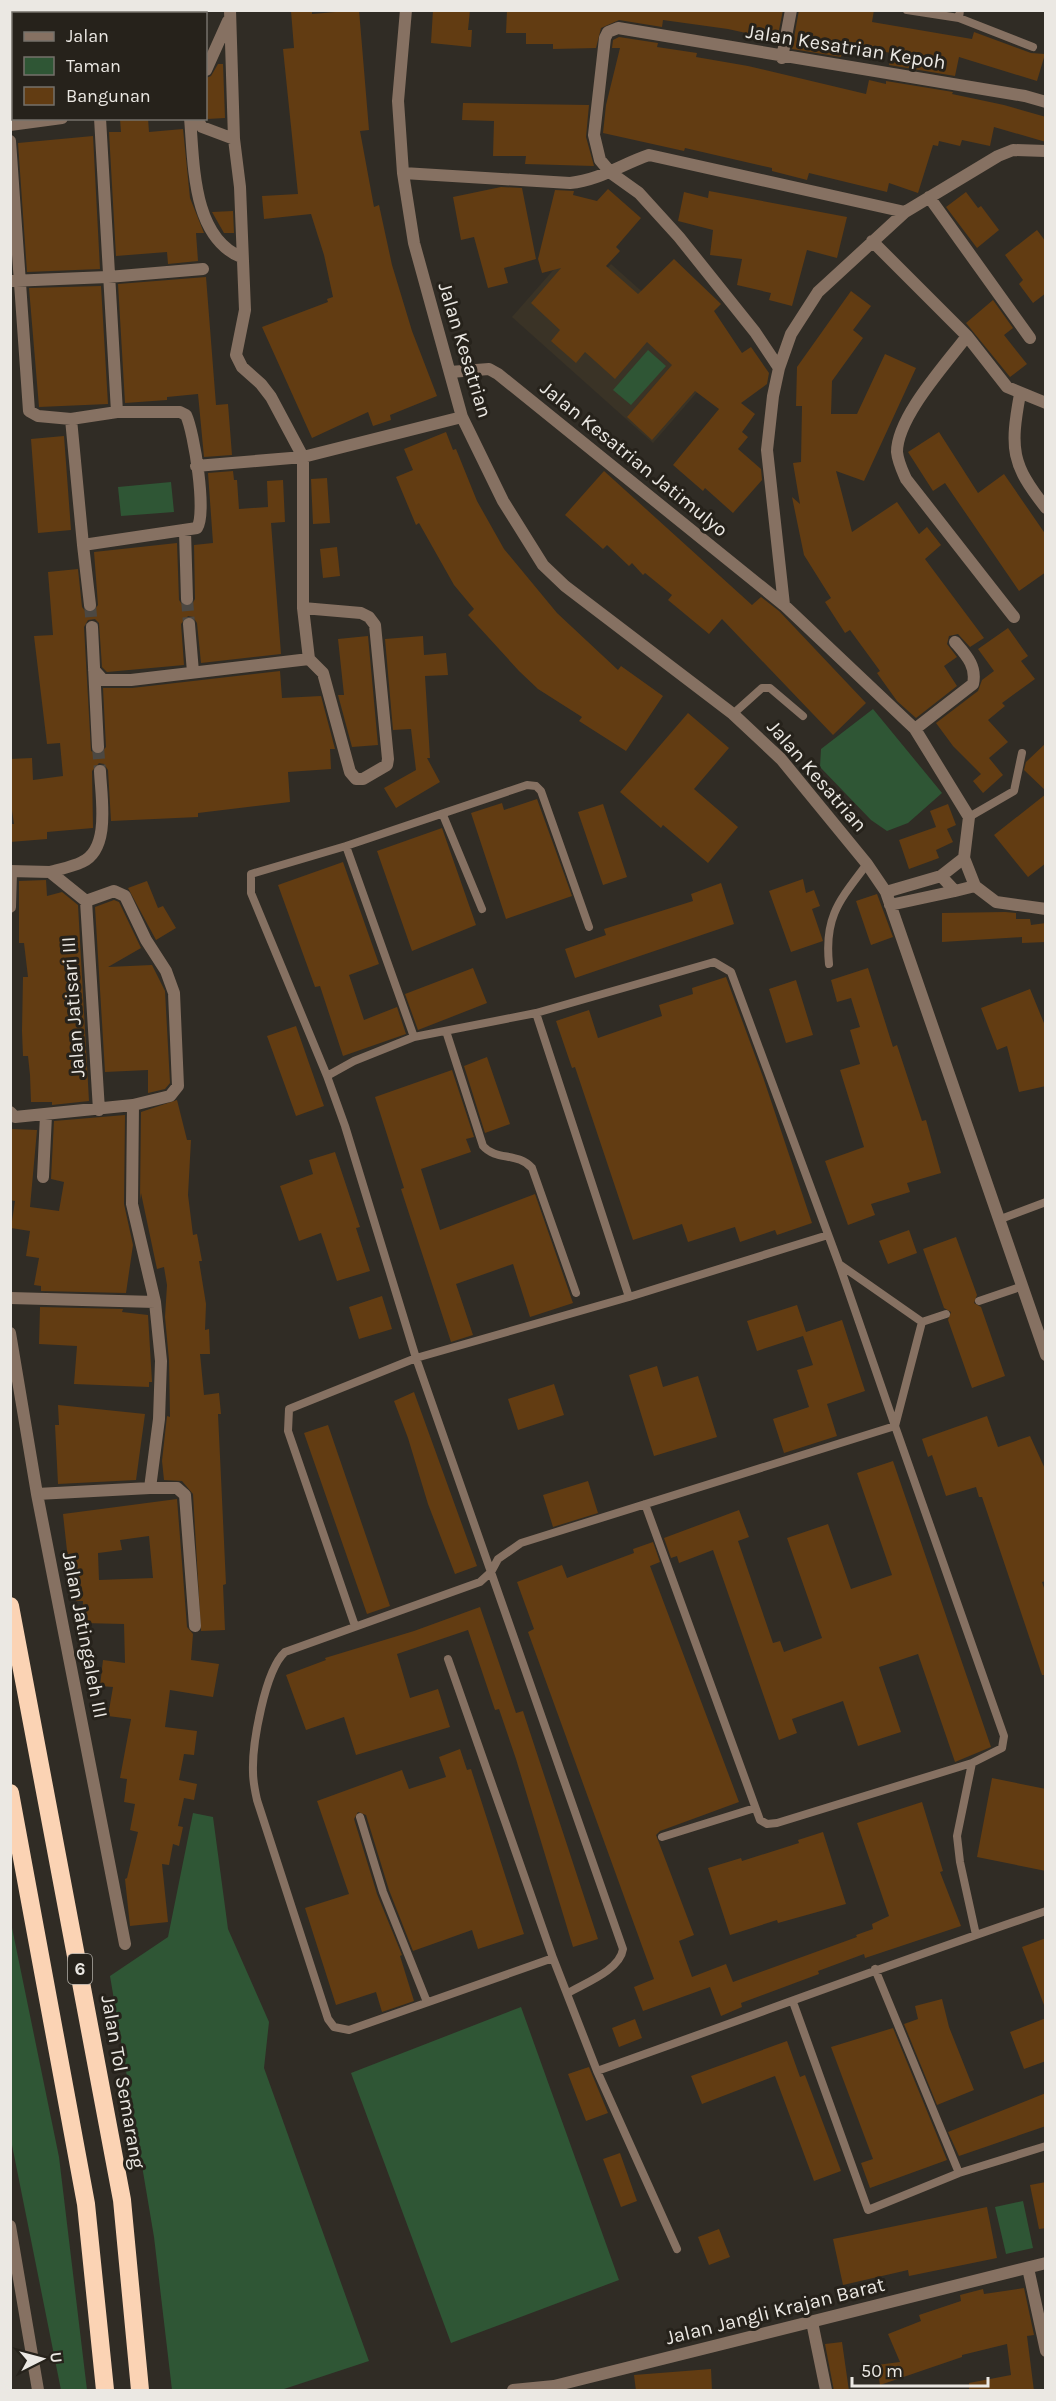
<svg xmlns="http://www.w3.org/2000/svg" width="1056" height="2401" font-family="Karla,sans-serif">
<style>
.built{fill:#3a3326}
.green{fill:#2f5635}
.building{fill:#623c12;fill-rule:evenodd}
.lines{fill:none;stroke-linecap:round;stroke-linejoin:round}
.minor-tunnel{stroke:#4c4842;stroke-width:12;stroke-dasharray:12 6;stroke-linecap:butt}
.service{stroke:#867162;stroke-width:8}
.minor{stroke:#867162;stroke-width:12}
.motorway{stroke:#fbd3b4;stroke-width:18}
.labels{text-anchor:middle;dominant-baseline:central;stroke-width:6;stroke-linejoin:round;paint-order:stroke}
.shield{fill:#26221b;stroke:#b0ada7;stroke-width:1.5}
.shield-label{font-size:18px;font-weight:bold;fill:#ebe8e3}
.street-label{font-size:20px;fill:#ebe8e3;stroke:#26221b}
</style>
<rect width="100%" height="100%" fill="#302c25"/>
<!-- built -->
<path class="built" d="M570,251L600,276L611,264L694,338L711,376L653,443L512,317Z"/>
<!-- green -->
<path class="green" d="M648,350L666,366L631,405L613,390Z
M171,482L174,512L121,516L118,487Z
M873,709L942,793L908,823L887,831L871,820L820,767L821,749Z
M193,1813L213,1817L228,1929L269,2022L264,2068L369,2361L281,2390H172L154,2237L110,1976L168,1937Z
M10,1918L59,2157L87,2390H61L11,2140Z
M521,2007L619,2280L451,2343L351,2073Z
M1023,2201L1033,2248L1006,2254L995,2207Z"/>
<!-- building -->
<path class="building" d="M312,10V14L359,10L369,130L360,131L374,207L379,205L392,265L412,331L437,396L390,415L391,420L373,426L368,412L312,438L262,327L328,302L327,299L333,297L324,255L311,214L264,219L262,196L298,194L283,49L294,48L291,11Z
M433,10H470L468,30H472L471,47L431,43Z
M507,10H783L777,40L728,29L663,20L662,27L619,20L601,28L596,48L553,49V44H526V33H506Z
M799,10H874L872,22L972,39L974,32L1031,53L1045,54L1037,81L959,57L955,76L889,65L891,53L843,44L841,57L792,49Z
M619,37L658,43L657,47L697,53L696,57L748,66L866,94L869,80L886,84V81L953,92L952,94L1004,105L1046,117V142L994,127L990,146L962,140L960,146L939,141L938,146L933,145L918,193L889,183L887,192L809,173L807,180L772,171V168L685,148L684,151L603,133L606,105L620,48H612L613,40Z
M218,64H223L225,118L207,119L206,78L211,76Z
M463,103L589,105L586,137L594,166L525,164L526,156H493L494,121L462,120Z
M148,118L149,132L183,129L190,198L204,233H196L198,261L168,264L167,252L116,256L109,132H121L120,119Z
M93,136L100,269L27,272L18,143Z
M501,187L522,188L536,259L504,268L508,283L488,288L474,237L461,240L453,197Z
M608,189L641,218L616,247L620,251L606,266L638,294L674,259L721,304L714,311L742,353L751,347L769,373L767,384L741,403L755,414L742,432L748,437L738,449L761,469L762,480L733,513L705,488L703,491L673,465L719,409L695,391L652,440L627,417L672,365L647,342L615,379L585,352L576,363L551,341L560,330L531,303L561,268L542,273L538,259L555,190L574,191L573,195L597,201Z
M709,191L847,217L837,258L807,250L792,306L769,300L771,293L737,285L742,259L710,255L713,230L678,221L684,192L708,198Z
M966,192L978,208L981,206L999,230L977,248L946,207Z
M233,211L234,233H224L212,212Z
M1037,230L1046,242V293L1033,303L1019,284L1023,280L1005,255Z
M206,277L216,405L228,404L232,455L204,457L198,394L167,397V400L125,403L118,284Z
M101,286L108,404L39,407L29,288Z
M851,291L871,306L853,330L863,338L832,381L831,414H857L885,354L916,368L864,481L836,471L852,532L897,502L919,534L927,527L941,545L925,559L984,638L970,647L958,634L949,636L947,644L957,657L944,666L957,686L916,718L897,701L877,673L880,671L850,630L845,633L825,602L831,598L804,555L792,497L800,504L793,463L801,462L802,406H796L797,367Z
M993,300L1013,328L1004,335L1027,364L1010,377L966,323Z
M446,432L453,450L456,449L477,501L504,549L557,613L618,670L621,666L663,696L626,751L579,721L582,717L538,689L519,671L468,615L474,609L454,585L419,523L416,525L396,477L413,470L404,449Z
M939,432L978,493L1004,474L1046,535V572L1019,591L945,483L933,491L908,452Z
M64,436L71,530L38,533L31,439Z
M233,471L234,480H237L239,509L268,507L267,481L283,480L285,522L271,523L281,654L201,663L197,623L193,617L188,616L181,624L184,665L107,672L102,667L99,623L95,619L88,620L84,627L91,751L99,755L106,747L103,688H132L280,671L282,698L321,696L335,749H330L331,769L288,772L290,802L198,813V817L111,821L108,770L104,764L99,763L92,771L93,828L47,832V839L10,842V824H14L10,797V759L32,758L33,780L63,776L60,743L47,744L34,636L53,635L48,572L78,569L82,607L86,612L92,613L98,605L94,552L177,543L179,600L183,606H191L195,599L194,545L213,543L208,473Z
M604,471L752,605L761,597L779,611L866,703L833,735L722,619L709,634L668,600L672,595L645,573L643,575L632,563L629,566L607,545L603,549L565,515Z
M327,478L330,523L313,524L311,479Z
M337,547L340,576L323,578L320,549Z
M1008,628L1028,656L1021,661L1035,679L1002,703L1005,706L988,720L1008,742L989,758L1003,775L983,793L973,781L981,774L953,746L936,723L978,691L982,680L994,671L978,649Z
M368,636L378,745L352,747L338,695H344L338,639Z
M423,636L424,655L446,653L448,675L425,676L430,758H427L440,782L396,808L384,788L416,770L411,729L393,730L385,639Z
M688,713L729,748L694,789L738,827L708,863L663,825L661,828L620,792Z
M1046,743V791L1024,770L1026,762Z
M1046,794V863L1028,877L994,835Z
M537,799L572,896L506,919L471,813L502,803L504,810Z
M603,804L627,877L603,885L578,812Z
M948,804L956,825L947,829L953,842L936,850L939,858L909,869L899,840L936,827L930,811Z
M442,828L476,925L412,951L377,851Z
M343,862L379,964L349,975L364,1020L397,1007L406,1034L343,1056L320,986L315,987L278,885Z
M803,879L806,893L814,890L820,906L812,909L823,941L791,952L769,891Z
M46,880L47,896L62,892L78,905L89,1101L52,1105V1102H31L30,1075L28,1056H23L22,1031L23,977H28L24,943H19V881Z
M147,881L158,908L163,906L176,928L156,940L128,888Z
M721,883L734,924L575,978L565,949L606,935L604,929L693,901L691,894Z
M877,894L893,937L871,945L856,901Z
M114,900L119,902L141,948L108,967L152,965L165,991L170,1083L165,1089L148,1093V1070L105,1072L95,907Z
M1005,912L1016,913V919H1030L1031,925L1046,923V942L1022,943V937L942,942V913Z
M473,968L487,1003L418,1030L405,994Z
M868,968L893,1047L897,1045L922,1121L926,1120L941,1173L907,1183L910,1192L871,1204L875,1215L848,1225L825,1161L864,1147L840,1070L860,1064L850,1030L860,1027L851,998L837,1002L831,980Z
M726,977L763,1077L812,1223L777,1235L775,1230L740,1242L735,1227L688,1242L682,1224L633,1240L575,1067L572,1068L556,1021L589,1010L598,1038L662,1016L659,1005L693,994L692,988Z
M796,980L813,1035L786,1043L769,989Z
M1030,989L1046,1028V1086L1019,1092L1007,1046L997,1050L981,1008Z
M296,1026L324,1106L296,1116L267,1036Z
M487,1057L510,1124L485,1133L464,1066Z
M452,1070L474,1137L466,1139L471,1152L421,1169L440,1230L535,1194L573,1303L530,1317L513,1264L456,1284L473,1335L451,1342L401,1189L404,1188L375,1097Z
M177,1100L187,1140H191L188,1195L193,1235L197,1234L202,1261H199L206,1304L205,1330L209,1329L210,1354H200L204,1395L219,1393L221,1414H218L226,1584L223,1585L225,1630L201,1631L193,1494L182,1481L164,1480L162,1461L167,1416L170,1417L169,1360L165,1317L167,1285L164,1267L157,1269L141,1193L140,1200L141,1112Z
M125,1115L124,1204L133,1245L126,1293L41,1291V1286L34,1285L39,1258L26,1256L30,1231L11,1228L15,1201L10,1200L11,1129L37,1130L30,1207L59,1211L64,1182L51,1179L54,1121Z
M335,1152L360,1227L356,1228L370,1271L337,1281L321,1233L299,1241L280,1186L313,1174L309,1160Z
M909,1230L917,1253L888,1264L879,1241Z
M956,1237L977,1295L974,1303L981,1307L1005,1376L972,1388L948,1320L951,1312L944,1308L923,1249Z
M382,1296L392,1329L359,1339L349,1307Z
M797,1305L806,1332L842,1320L865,1391L827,1404L837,1436L784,1453L773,1419L809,1407L797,1370L813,1365L803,1336L757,1351L747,1321Z
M40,1307L123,1309L122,1312L148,1315L152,1382H149V1387L74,1384L77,1346L39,1344Z
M657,1366L663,1387L698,1376L717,1437L654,1456L629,1375Z
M554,1384L564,1415L518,1430L508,1399Z
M414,1392L477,1566L455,1574L428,1504L408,1438L394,1401Z
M58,1405L145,1414L136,1480L58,1484L55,1425H59Z
M987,1416L998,1447L1030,1436L1046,1471V1581L1042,1582L1046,1594V1675H1042L982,1497H979L976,1487L946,1496L932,1455L928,1457L922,1439Z
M328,1425L390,1606L367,1614L304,1433Z
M893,1461L991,1747L955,1762L918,1654L879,1667L901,1732L858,1746L843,1701L792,1719L797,1733L779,1740L713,1550L679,1563L677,1556L671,1558L664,1538L739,1510L749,1537L738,1541L773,1643L780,1641L784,1652L822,1638L787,1538L828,1524L851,1589L892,1575L857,1473Z
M588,1481L598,1513L553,1527L543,1495Z
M177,1499L187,1627L193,1634L191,1660L219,1664L213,1697L170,1690L165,1727L197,1731L194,1755L184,1754L179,1780L197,1784L194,1800L184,1798L178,1826L183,1827L179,1846L173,1844L169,1865L162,1864L168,1922L130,1926L125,1879L127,1878L138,1832L130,1830L135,1804L124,1802L127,1779L120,1778L131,1719L108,1716L113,1687L100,1686L103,1660L125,1663L124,1624L82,1623L83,1601H76L73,1560H68L63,1514ZM149,1536L153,1578L99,1580L98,1553L122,1550L120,1540Z
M653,1542L660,1562L650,1566L739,1802L660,1831L656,1835L694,1935L679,1941L692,1977L726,1964L733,1982L857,1937L856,1935L873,1929L872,1924L889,1916L857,1823L922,1802L943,1871L940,1872L961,1926L865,1958L864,1954L818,1971L819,1974L741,2003L742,2007L721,2016L710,1987L643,2011L634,1987L654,1979L528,1632L534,1629L517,1582L562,1565L567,1578L634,1553L633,1549Z
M480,1607L516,1713L523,1711L598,1939L573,1947L516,1759L499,1709L495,1710L468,1630L397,1654L410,1698L438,1689L450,1727L356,1755L344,1717L306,1730L286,1675L326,1660L325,1658L414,1631Z
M460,1749L467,1770L471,1769L524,1934L478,1949L472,1930L413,1951L389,1890L366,1815L358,1812L354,1819L377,1894L402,1955L400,1956L414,2001L382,2012L376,1992L336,2005L305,1908L349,1894L317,1801L402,1770L409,1789L446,1777L439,1757Z
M992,1778L1046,1789V1871L977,1857Z
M823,1832L846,1904L778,1923L777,1920L730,1935L708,1868L741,1858L742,1861L799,1843L798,1840Z
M1046,1938V2004L1044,2005L1022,1947Z
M942,1999L949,2027L974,2090L937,2105L904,2024L918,2019L915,2006Z
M1046,2018V2061L1024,2069L1010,2032Z
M635,2019L642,2038L619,2047L612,2028Z
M893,2028L947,2160L870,2188L861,2163L873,2159L831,2047Z
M787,2041L800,2077L805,2075L841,2171L814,2181L775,2076L702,2104L691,2076Z
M589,2067L608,2113L586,2121L568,2074Z
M1046,2093V2126L959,2156L948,2132Z
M620,2153L637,2201L621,2207L603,2159Z
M1046,2182V2228L1039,2229L1030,2185Z
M987,2207L997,2258L909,2276L908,2270L843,2285L833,2239Z
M719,2229L730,2257L709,2265L698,2237Z
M1024,2288L1034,2335L1027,2336L1034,2391H969V2383L1011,2375L1007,2344L962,2355V2357L880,2385L877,2365L900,2362L888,2334L921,2321L919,2315L961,2301L960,2295L983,2289L984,2294Z
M842,2342L849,2391H834L825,2344Z
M711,2369L712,2391H636L634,2375Z"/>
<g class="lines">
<!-- minor-tunnel -->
<path class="minor-tunnel" d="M187,599L189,624
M90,605L92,627
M98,747L100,771"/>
<!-- service -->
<path class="service" d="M907,10L959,18L960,10
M959,18L1033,47
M733,714L762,688H770L803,716
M443,815L482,909
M969,817L1014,791L1022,753
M346,846L414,1037
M829,964C824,916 840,900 867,864
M536,1013L629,1297
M446,1031L483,1146C496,1161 518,1152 532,1168L576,1293
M327,1076L251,893V874L346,846L527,785L536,786L541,791L589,927
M998,1220L1046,1202
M839,1264L922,1322L946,1314
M979,1301L1023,1286
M922,1322L895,1426L1004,1736L1002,1748L972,1763L957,1836L960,1862L976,1935
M645,1504L760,1820L767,1824L777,1823L972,1763
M355,1626L288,1431L289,1409L416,1358L629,1297L828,1235
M448,1659L553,1958
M360,1817L383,1892L427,2002
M662,1837L755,1808
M875,1969L959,2173
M568,1993C585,1983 620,1970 623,1949L416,1358L345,1126L327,1076L354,1061L414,1037L536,1013L714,962L731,972L839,1264L895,1426L521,1543L498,1559L491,1572L480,1582L285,1652C265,1670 252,1744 253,1772C253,1781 255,1791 257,1800L328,2019L334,2027L349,2030L553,1958L597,2071L677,2249
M793,2002L868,2210L959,2173L1046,2146
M597,2071C747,2018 895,1962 1046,1911"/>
<!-- minor -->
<path class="minor" d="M38,10V14
M94,10L95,14
M230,10L234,139L240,187L245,310L236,355L242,367L261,384L271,397L303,457V608L309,659
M406,10L398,101L403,173L414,243L462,417L503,501L543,565L565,586L733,714L781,759L867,864L886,892L1046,1355
M782,58L791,10
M206,70L228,21
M100,118L117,412
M190,118C194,163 192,237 241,257
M196,118L202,127L234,139
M10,125L62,118
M10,141L29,411L38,416L71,419
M403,173L570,183C600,180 622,164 649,155L905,212
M929,197L1030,338
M872,241L967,336L1007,387L1046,403
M10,281L108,277L203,269
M967,336C946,364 897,417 897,452C898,462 902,470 906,479L1014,617
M779,368L755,332L679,237L639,193L611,173L600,160L594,135L605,38L608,32L618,28L1025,96L1046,102
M450,372L489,369L498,374L784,605L915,729L969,817L964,858L975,886L955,891L941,876L886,892
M1020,394C1010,449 1011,464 1046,508
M117,412H180L186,415C194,432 207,513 197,528L83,545L71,419Z
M196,466L303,457L462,417
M185,531L187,599
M83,545L90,605
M784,605L767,450L773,396L779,368L791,334L818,292L905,212L998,156L1013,150L1046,151
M303,608L361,613L369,617L375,625L388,759L387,765L363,779H356L350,772L323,673L309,659
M189,624L193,672
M92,627L98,747
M94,670L103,680H131L309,659
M915,729L973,684C977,666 966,655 955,642
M10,871L50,872L86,901L99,1110
M50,872C60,869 72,867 82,862C111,849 101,797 100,771
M941,876L964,858
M975,886L996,902L1046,909
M86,901L114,891L125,896L146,940L166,971L174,993L178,1086L170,1096L133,1105L132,1204L155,1302
M890,905L955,891
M10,907L11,871
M10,1112L15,1117L133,1105
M43,1177L46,1115
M10,1298L155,1302L161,1361L159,1419L150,1488L37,1494
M10,1333L37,1494L125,1944
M150,1488H177L185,1495L195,1626
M10,2226L38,2390
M1028,2268L1046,2351
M812,2322L826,2390
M513,2390L554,2386L1046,2263"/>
<!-- motorway -->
<path class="motorway" d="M10,1606L122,2200L140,2390
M10,1793L86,2204L105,2390"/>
</g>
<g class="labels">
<!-- shield labels -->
<rect class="shield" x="68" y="1954" width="24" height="30" rx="4.5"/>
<g class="shield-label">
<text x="80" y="1969">6</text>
</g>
<!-- street labels -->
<g class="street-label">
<text transform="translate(846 47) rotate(9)">Jalan Kesatrian Kepoh</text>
<text transform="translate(465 350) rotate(73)">Jalan Kesatrian</text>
<text transform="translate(634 459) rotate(39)">Jalan Kesatrian Jatimulyo</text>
<text transform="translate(817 776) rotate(49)">Jalan Kesatrian</text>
<text transform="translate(73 1007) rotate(-94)">Jalan Jatisari III</text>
<text transform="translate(85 1635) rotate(79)">Jalan Jatingaleh III</text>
<text transform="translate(123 2082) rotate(80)">Jalan Tol Semarang</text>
<text transform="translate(775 2311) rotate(-14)">Jalan Jangli Krajan Barat</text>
</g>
</g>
<!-- border -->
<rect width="1056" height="2401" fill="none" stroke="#ebe8e3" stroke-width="24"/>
<!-- legend -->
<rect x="12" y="12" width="195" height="108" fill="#26221b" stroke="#75716b" stroke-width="1.5"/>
<rect x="24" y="32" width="30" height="9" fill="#867162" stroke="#75716b" stroke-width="1.5"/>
<text x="66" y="42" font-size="18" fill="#ebe8e3">Jalan</text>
<rect x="24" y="57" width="30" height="18" fill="#2f5635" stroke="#75716b" stroke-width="1.5"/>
<text x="66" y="72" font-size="18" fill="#ebe8e3">Taman</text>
<rect x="24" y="87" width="30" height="18" fill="#623c12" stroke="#75716b" stroke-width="1.5"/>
<text x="66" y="102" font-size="18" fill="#ebe8e3">Bangunan</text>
<!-- north arrow -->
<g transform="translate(42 2359) rotate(84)" stroke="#26221b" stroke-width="4.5" paint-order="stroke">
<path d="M0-4.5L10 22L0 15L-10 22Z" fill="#ebe8e3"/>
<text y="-9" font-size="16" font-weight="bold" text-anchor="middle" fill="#ebe8e3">U</text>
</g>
<!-- scale -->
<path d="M852 2377v9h136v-9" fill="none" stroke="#ebe8e3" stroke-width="3"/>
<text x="861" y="2377" font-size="18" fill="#ebe8e3" stroke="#26221b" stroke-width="4.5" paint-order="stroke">50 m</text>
</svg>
